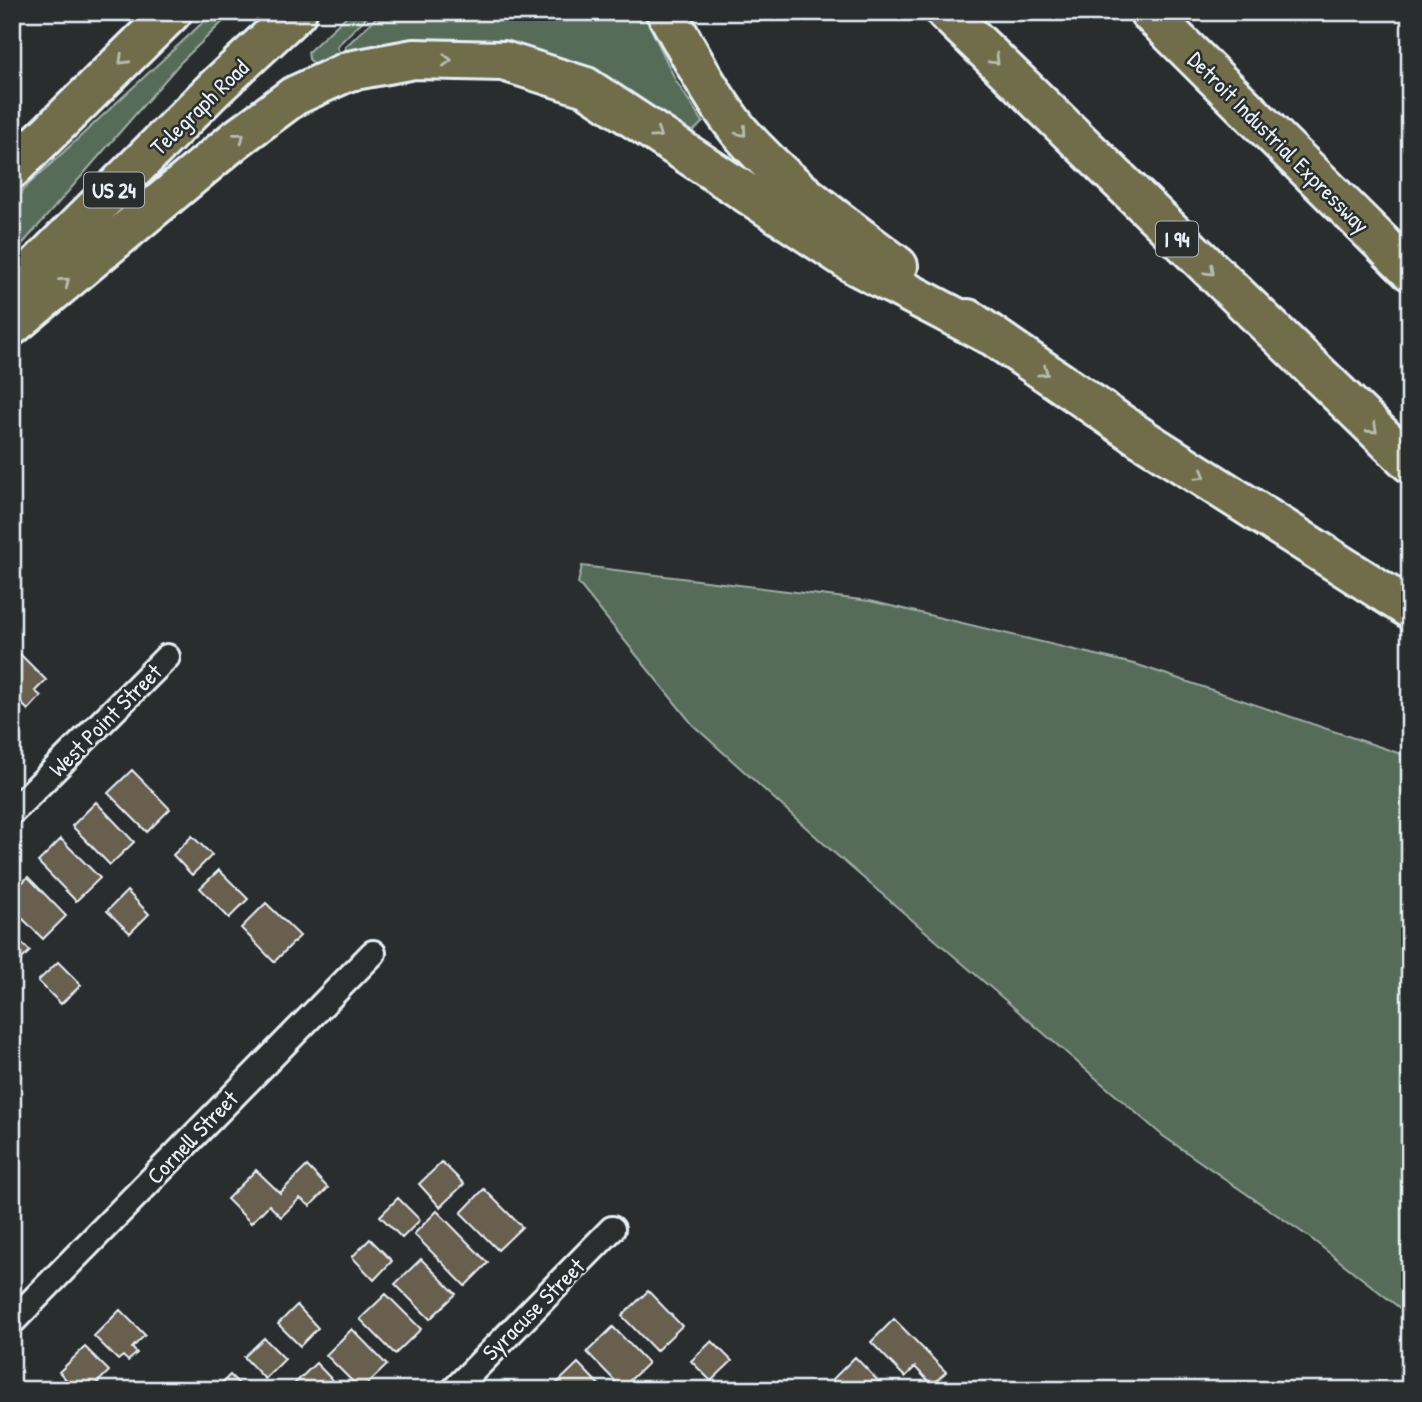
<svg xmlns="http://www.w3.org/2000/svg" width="1422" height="1402" font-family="'Patrick Hand',sans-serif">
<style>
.green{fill:#566c58;stroke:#9faea8;stroke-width:2}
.building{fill:#685e50;stroke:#e8f1f8;stroke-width:2}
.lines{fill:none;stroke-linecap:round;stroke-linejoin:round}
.street-casing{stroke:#e8f1f8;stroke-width:30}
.highway-casing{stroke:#e8f1f8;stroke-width:44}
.street{stroke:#2a2d2e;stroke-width:24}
.highway{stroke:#716d4b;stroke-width:38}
.oneway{stroke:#b8bcb3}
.labels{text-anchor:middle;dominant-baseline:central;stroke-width:5;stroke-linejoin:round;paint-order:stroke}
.shield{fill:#2a2d2e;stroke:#afb6bb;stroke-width:2}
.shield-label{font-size:21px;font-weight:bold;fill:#e8f1f8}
.street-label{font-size:23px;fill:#e8f1f8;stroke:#2a2d2e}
</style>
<rect width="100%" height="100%" fill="#2a2d2e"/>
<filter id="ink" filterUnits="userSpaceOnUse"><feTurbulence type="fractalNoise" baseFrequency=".0143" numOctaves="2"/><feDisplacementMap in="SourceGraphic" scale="14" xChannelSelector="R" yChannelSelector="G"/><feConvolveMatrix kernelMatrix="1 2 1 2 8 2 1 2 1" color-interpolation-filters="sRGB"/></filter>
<g filter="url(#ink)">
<!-- green -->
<path class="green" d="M214,12H233L180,63L12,256V200Z
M351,12H372L337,46L342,61L319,69L309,59L308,52Z
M382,12H643L676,81L703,122L689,135L618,91L350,59L345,47Z
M582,566L870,601L1138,665L1410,757V1316L1309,1237L1163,1136L832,851L693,725L578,583Z"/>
<!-- building -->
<path class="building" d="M13,647L46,680L35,691L41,696L28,710L12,694Z
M132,770L170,809L147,832L108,793Z
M96,802L134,842L110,865L72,826Z
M192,836L212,855L192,875L173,855Z
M61,839L100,878L76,901L38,862Z
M219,870L248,899L229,918L200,888Z
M28,877L66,916L43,939L12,908V892Z
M127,891L149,914L130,933L107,911Z
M266,903L300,936L274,962L241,928Z
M12,933L30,951L12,969Z
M58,962L81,985L61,1004L38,981Z
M442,1162L464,1184L440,1207L419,1184Z
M307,1166L328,1188L310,1206L300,1198L281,1217L269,1205L251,1223L227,1199L256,1170L280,1193Z
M484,1189L522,1227L498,1250L461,1213Z
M398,1198L420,1220L402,1238L380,1216Z
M437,1211L488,1263L465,1286L414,1234Z
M370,1239L392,1261L374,1280L352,1257Z
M421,1259L456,1294L430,1319L395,1284Z
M648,1291L682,1326L656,1351L622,1316Z
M386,1294L421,1329L395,1354L360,1319Z
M297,1305L318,1328L300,1346L278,1324Z
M120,1310L145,1335L132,1348L137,1353L128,1361L123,1356L118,1360L94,1336Z
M894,1319L946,1372L932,1385L915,1367L905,1377L871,1342Z
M613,1327L648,1363L622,1388L587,1352Z
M352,1329L387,1365L361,1390L326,1355Z
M264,1338L285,1359L265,1379L244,1357Z
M712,1341L732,1361L711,1381L691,1361Z
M85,1347L109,1371L96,1384L101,1390H76L59,1372Z
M855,1357L887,1390H841L832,1380Z
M316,1363L342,1390H292L290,1388Z
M578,1363L604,1390L552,1388Z
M230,1375L245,1390H215Z
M50,1382L57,1390H42Z"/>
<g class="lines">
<defs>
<path id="street" d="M12,812L167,657
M12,1322L373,953
M454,1390L612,1229"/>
<path id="highway" d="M666,12C689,52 710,95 739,131C784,184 843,224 898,266
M946,12L1410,463
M1149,12L1410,271
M12,169L172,12
M12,291L215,88L297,12
M968,319L1143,439L1410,609
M12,326L235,140L294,96L349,71L414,59L503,61L586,87L857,266L988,334"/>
</defs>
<!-- street casing -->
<use href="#street" class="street-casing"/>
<!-- highway casing -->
<use href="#highway" class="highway-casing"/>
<!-- street -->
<use href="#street" class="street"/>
<!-- highway -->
<use href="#highway" class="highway"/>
</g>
<!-- one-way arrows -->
<defs><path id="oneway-chevron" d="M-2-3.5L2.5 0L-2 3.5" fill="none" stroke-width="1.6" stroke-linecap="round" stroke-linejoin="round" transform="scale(1.75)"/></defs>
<g class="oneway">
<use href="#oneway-chevron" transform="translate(123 60) rotate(136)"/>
<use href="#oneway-chevron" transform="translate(447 60) rotate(1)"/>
<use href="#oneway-chevron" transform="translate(995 60) rotate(45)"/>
<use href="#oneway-chevron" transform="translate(742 132) rotate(50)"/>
<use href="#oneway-chevron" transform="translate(657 134) rotate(34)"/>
<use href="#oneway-chevron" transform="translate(240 137) rotate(-38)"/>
<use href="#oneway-chevron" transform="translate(1210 271) rotate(44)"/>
<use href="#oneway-chevron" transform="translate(65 282) rotate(-40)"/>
<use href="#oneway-chevron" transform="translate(1044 372) rotate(34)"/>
<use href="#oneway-chevron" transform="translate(1373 429) rotate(43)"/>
<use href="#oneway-chevron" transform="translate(1201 475) rotate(32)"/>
</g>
</g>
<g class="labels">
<!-- shield labels -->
<g class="shield">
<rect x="84" y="172.5" width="60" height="35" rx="5"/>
<rect x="1156" y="221.5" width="42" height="35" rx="5"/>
</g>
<g class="shield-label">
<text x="114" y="190">US 24</text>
<text x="1177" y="239">I 94</text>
</g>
<!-- street labels -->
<g class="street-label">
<text transform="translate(199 107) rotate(-44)">Telegraph Road</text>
<text transform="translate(1279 142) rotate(45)">Detroit Industrial Expressway</text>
<text transform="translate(105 720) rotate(-45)">West Point Street</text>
<text transform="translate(192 1137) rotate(-46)">Cornell Street</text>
<text transform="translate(533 1309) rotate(-45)">Syracuse Street</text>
</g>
</g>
<!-- margin -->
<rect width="1422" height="1402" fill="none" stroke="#2a2d2e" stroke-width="42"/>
<rect x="21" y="21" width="1380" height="1360" fill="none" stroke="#e8f1f8" stroke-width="2.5" filter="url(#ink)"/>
</svg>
